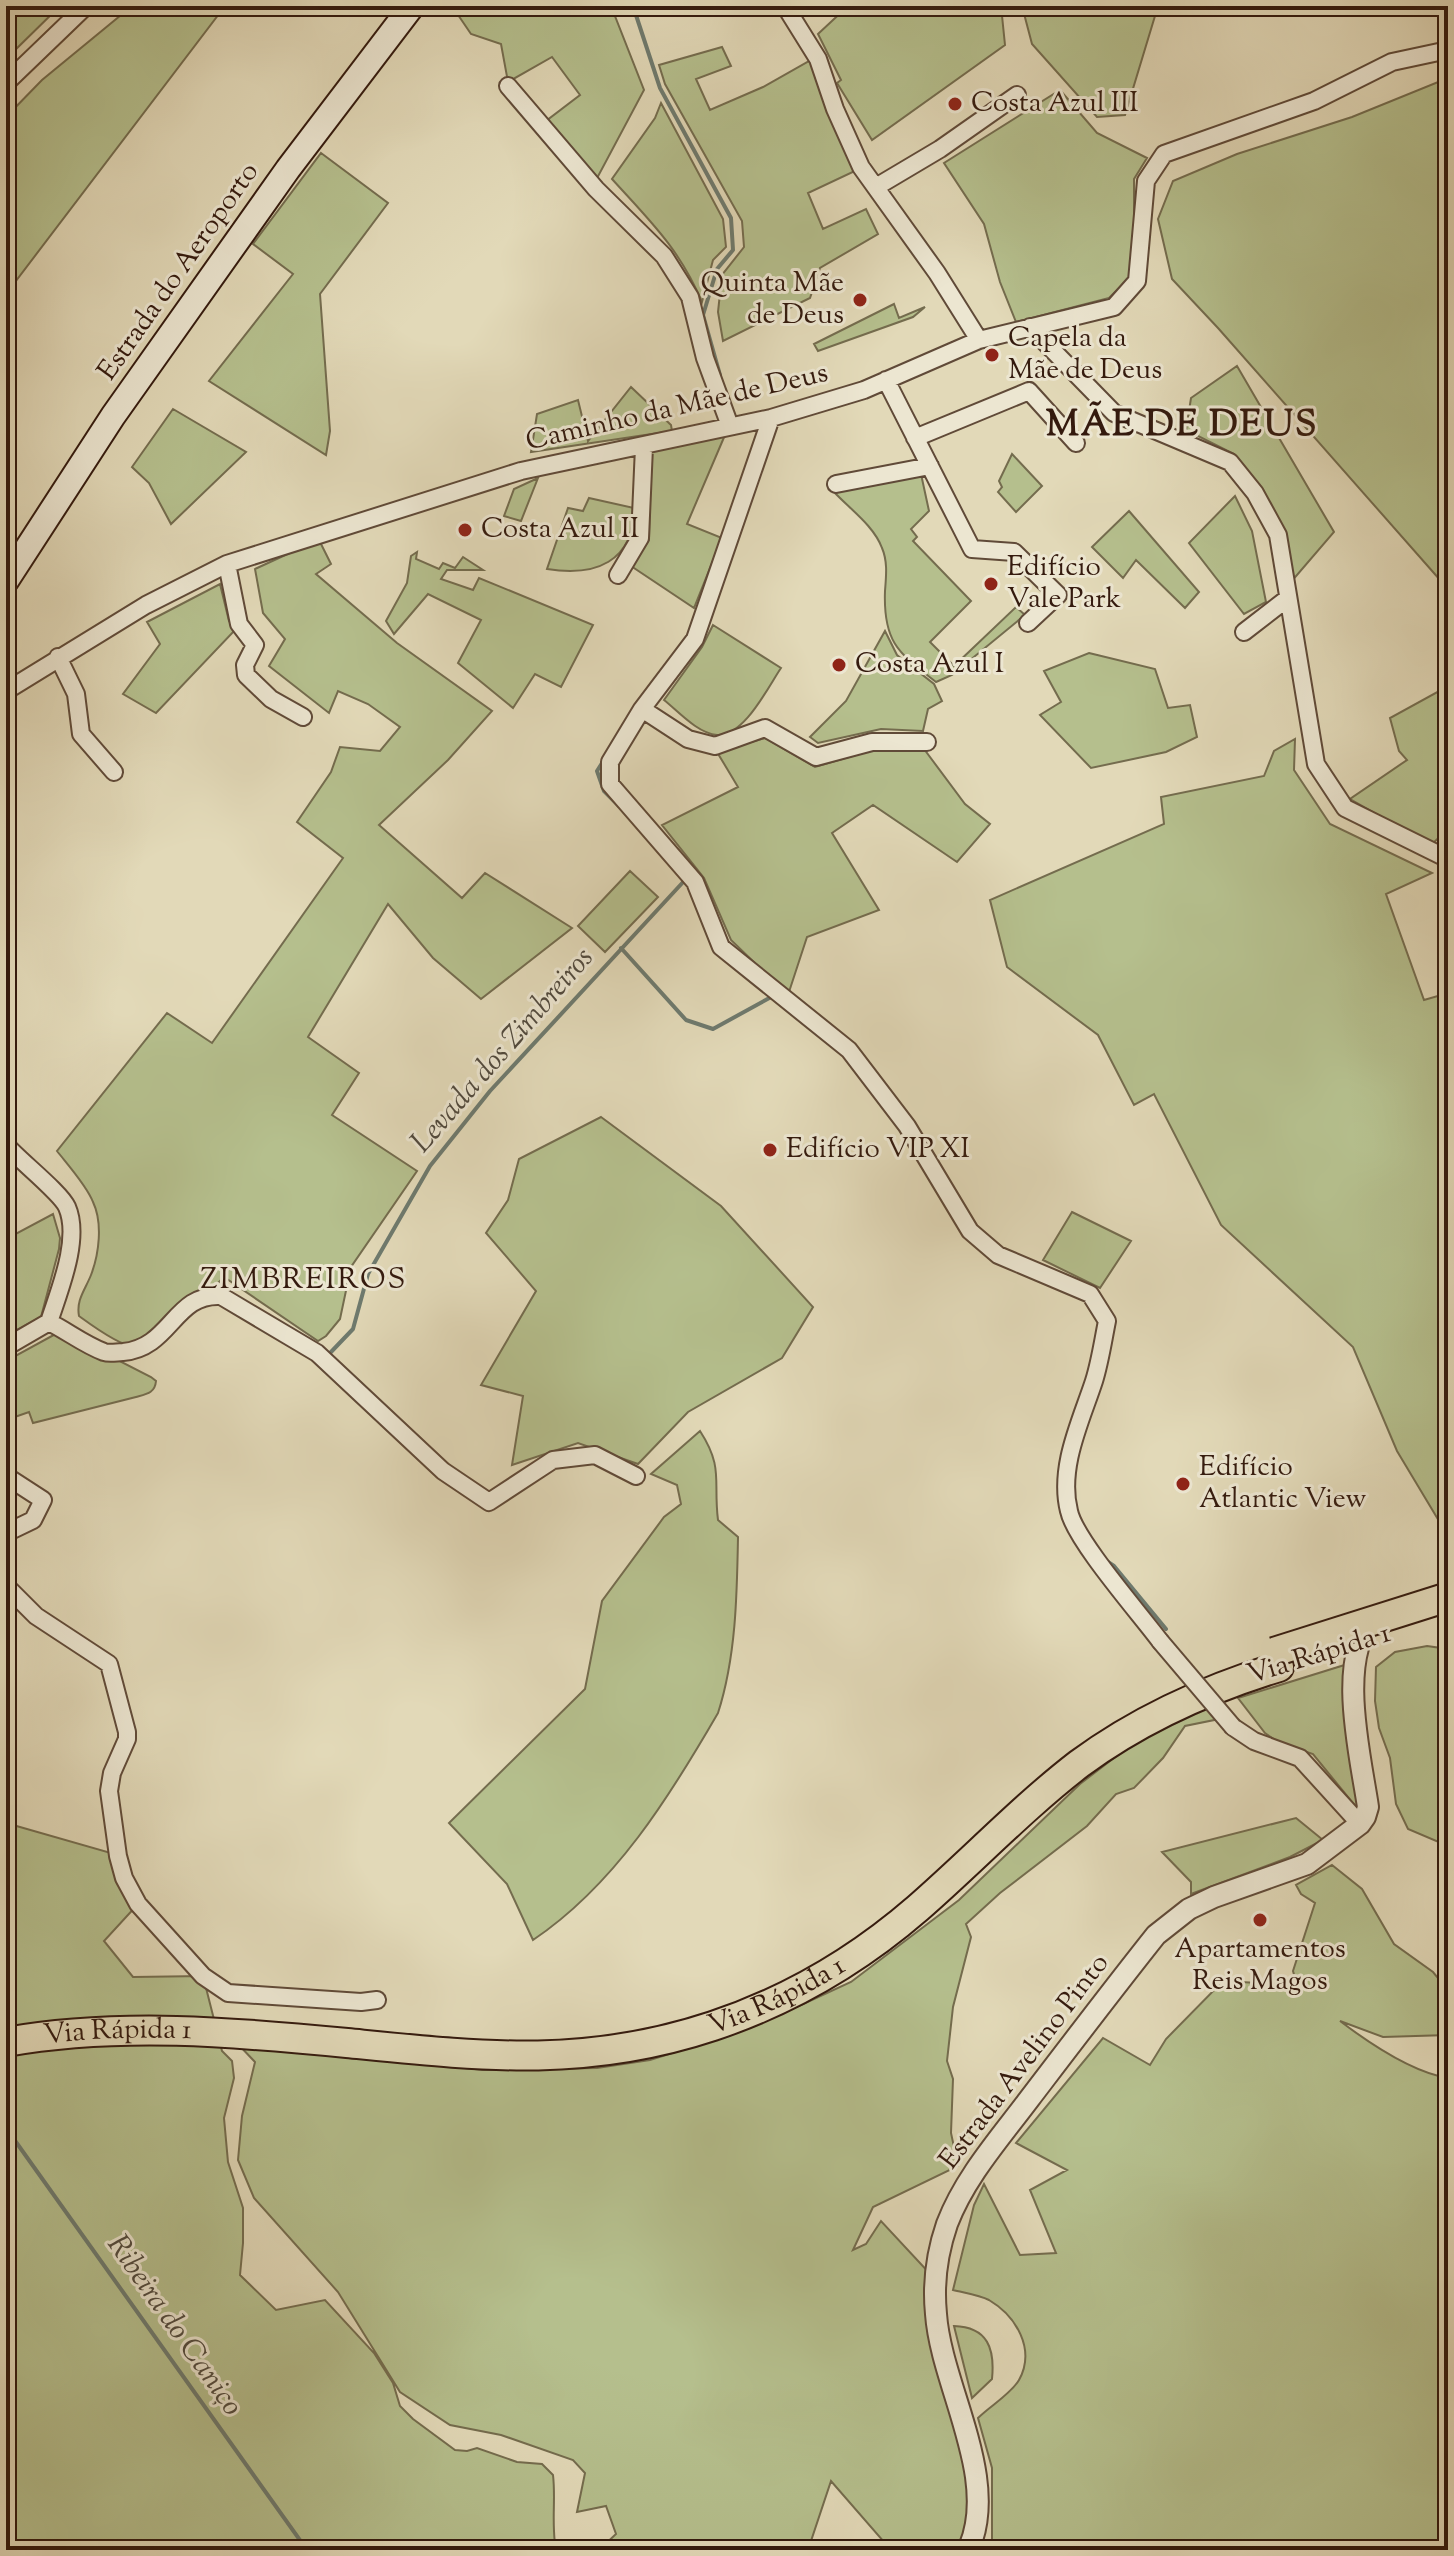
<svg xmlns="http://www.w3.org/2000/svg" width="1454" height="2556" font-family="'Sorts Mill Goudy',serif">
<style>
.green{fill:#b5bf8d;stroke:#746c4e;stroke-width:2}
.lines{fill:none;stroke-linecap:round;stroke-linejoin:round}
.stream{stroke:#6e7a6e;stroke-width:4}
.minor-casing{stroke:#604a38;stroke-width:20}
.tertiary-casing{stroke:#604a38;stroke-width:24}
.secondary-casing{stroke:#341a0e;stroke-width:28}
.trunk-casing{stroke:#341a0e;stroke-width:32}
.minor{stroke:#ece6d1;stroke-width:16}
.tertiary{stroke:#ece6d1;stroke-width:20}
.secondary{stroke:#ece6d1;stroke-width:24}
.trunk{stroke:#e2d9b8;stroke-width:28}
.minor-bridge-casing{stroke:#604a38;stroke-width:20;stroke-linecap:butt}
.trunk-bridge-casing{stroke:#341a0e;stroke-width:32;stroke-linecap:butt}
.minor-bridge{stroke:#ece6d1;stroke-width:16}
.trunk-bridge{stroke:#e2d9b8;stroke-width:28}
.poi-dot{fill:#8f2418;stroke:#ece6d1;stroke-width:3}
.labels{text-anchor:middle;dominant-baseline:central;stroke-width:6;stroke-linejoin:round;paint-order:stroke}
.poi-label{font-size:28px;fill:#341a0e;stroke:#ece6d1;text-anchor:start}
.street-label{font-size:28px;fill:#341a0e;stroke:#ece6d1}
.water-label{font-size:30px;font-style:italic;fill:#514a3e;stroke:#ece6d1}
.neighbourhood-label{font-size:30px;letter-spacing:2px;fill:#341a0e;stroke:#ece6d1}
.district-label{font-size:36px;font-weight:bold;letter-spacing:2px;fill:#341a0e;stroke:#ece6d1}
</style>
<rect width="100%" height="100%" fill="#e2d9b8"/>
<filter id="stains"><feTurbulence type="fractalNoise" baseFrequency=".0025" numOctaves="4"/><feColorMatrix values="0 0 0 0 .2 0 0 0 0 .09 0 0 0 0 .02 0 0 0 .5 -.17"/></filter>
<radialGradient id="worn" r=".72"><stop offset=".6" stop-color="#630" stop-opacity="0"/><stop offset="1" stop-color="#630" stop-opacity=".3"/></radialGradient>
<!-- green -->
<path class="green" d="M6,6H60L10,55L6,51Z
M132,6H225L6,294V117L42,80Z
M452,6H611L644,90L595,182L546,121L580,95L552,57L508,82L501,44L471,34Z
M848,6H1001L1005,45L872,140L837,83L841,80L818,34Z
M1022,6H1158L1125,115L1097,117L1032,44Z
M722,47L731,66L696,79L710,110L763,87L811,60L857,170L808,193L823,229L866,209L878,234L820,268L810,298L723,341L718,312L722,275L744,247L742,221L665,84L659,65Z
M1448,78V589L1218,328L1172,279L1158,219L1173,181L1237,154L1352,117Z
M1060,90L1097,133L1147,158L1134,179V241L1130,277L1109,298L1016,322L1000,282L984,224L944,163Z
M661,103L723,219L726,247L713,260L702,302C679,248 650,221 612,179L655,118Z
M321,153L388,203L320,294L330,431L326,455L209,381L293,274L253,244Z
M894,304L899,318L925,307L913,317L818,351L814,344Z
M1237,366L1334,532L1291,582L1257,484L1234,454L1186,430L1191,398Z
M631,387L671,425L672,431L531,452L537,414L578,400L588,441Z
M173,409L246,452L171,524L149,483L132,467Z
M725,435L687,524L722,538L694,608L631,566L649,540L651,451Z
M1012,454L1042,486L1016,512L998,492L1002,487L999,481Z
M921,474L929,511L911,529L917,537L913,541L971,601L930,642L954,666L1016,607L1025,615L952,675L936,682C899,653 883,643 885,591C886,577 888,562 882,548C874,526 850,509 834,492Z
M538,478L521,521L504,516L514,489Z
M1235,496L1252,531L1266,602L1244,614L1189,543Z
M589,498L634,508C634,562 595,577 547,569L568,508L583,511Z
M1129,511L1199,592L1185,608L1136,560L1123,578L1092,547Z
M320,542L331,564L316,574L397,643L492,711L448,760L379,825L462,898L485,873L572,928L481,999L433,958L388,904L308,1037L359,1073L332,1115L417,1171L351,1267L340,1319L326,1336L318,1341L224,1277C204,1297 163,1344 134,1346C121,1347 90,1324 79,1316C76,1300 85,1290 91,1275C99,1254 103,1223 93,1202C87,1186 68,1165 57,1151L167,1013L212,1043L343,858L297,822L331,772L340,747L380,751L400,727L368,704L338,691L329,713L269,666L285,639L263,613L255,569L294,551Z
M417,552L416,559L439,569L443,563L455,568L463,557L483,570H447L441,579L473,590L479,578L593,625L561,687L535,674L513,708L458,663L481,620L428,594L394,634L386,621L407,583L411,556Z
M220,584L229,621L236,629L156,713L123,694L160,644L147,622Z
M713,625L781,668C768,687 744,737 717,735C697,733 678,711 664,700L702,647Z
M885,631L897,655L934,684L942,701L928,709L923,731L881,729L818,743L810,737L846,701Z
M1089,653L1155,669L1168,708L1190,705L1197,737L1166,752L1091,768L1040,715L1061,702L1044,671Z
M1441,690L1448,697V829L1431,845L1350,799L1407,760L1399,751L1390,718Z
M765,738L815,767L873,750L924,749L965,804L990,824L957,862L873,805L832,833L879,910L807,937L788,995L731,940L704,878L662,825L738,787L717,752Z
M1295,739L1294,770L1330,824L1432,873L1386,894L1424,1000L1448,993V1536L1397,1451L1353,1347L1221,1225L1154,1094L1134,1105L1098,1035L1007,967L990,900L1164,824L1161,797L1264,776L1274,751Z
M630,871L658,897L605,952L578,926Z
M601,1117L721,1206L813,1307L782,1358L688,1412L638,1464L578,1443L512,1465L523,1396L481,1385L536,1291L486,1233L508,1200L519,1159Z
M1072,1212L1131,1241L1100,1288L1043,1260Z
M53,1214L60,1238L59,1249L41,1317L6,1336V1239Z
M61,1331L151,1377L156,1381C155,1393 147,1394 136,1397L33,1423L29,1412L6,1420V1361Z
M700,1431C724,1468 713,1481 718,1520L738,1537C737,1595 736,1657 718,1713C670,1796 615,1885 533,1940L507,1884L449,1823L585,1689L602,1601L664,1517L681,1504L677,1485L651,1474Z
M1427,1646L1441,1648L1448,1657V1846L1408,1829L1396,1804L1390,1758L1379,1728L1375,1701L1376,1667L1395,1652Z
M1351,1663L1343,1705L1359,1787L1360,1807H1356L1313,1754L1278,1742L1265,1733L1238,1698Z
M1213,1705L1224,1718L1185,1726L1163,1758L1134,1788L1116,1794L1087,1826L1000,1893L966,1924L971,1937L953,2007L947,2061L953,2079L951,2133L958,2166L873,2207L853,2250L866,2244L881,2221L933,2277L969,2448L968,2550H891L831,2481L808,2550H599L616,2534L606,2506L577,2512L585,2473L573,2460L501,2435L450,2425L400,2392L338,2292L254,2198L238,2160L242,2116L255,2062L236,2042L483,2070L597,2068L650,2060L704,2043L801,2005L851,1982L959,1900L1080,1784L1127,1748L1168,1724Z
M1296,1818L1323,1840L1290,1857L1191,1894V1882L1162,1852Z
M6,1823L111,1853L138,1904L104,1941L133,1977L203,1976L222,2051L232,2061L234,2078L224,2118L228,2162L243,2208V2243L240,2275L276,2310L325,2300L374,2353L393,2383L400,2406L413,2419L455,2450L467,2451L477,2448L517,2462L542,2464L553,2475C556,2500 551,2525 556,2550H6Z
M1332,1865L1362,1889L1394,1944L1433,1972L1448,1990V2035L1383,2037L1340,2021C1369,2043 1411,2072 1448,2078V2550H989L992,2541V2468L978,2418C990,2406 1011,2394 1019,2380C1036,2349 1016,2316 989,2300C979,2295 965,2293 953,2290L974,2205L984,2184L1020,2255L1056,2253L1030,2190L1067,2170L1016,2143L1103,2038L1150,2065L1166,2039L1223,1981L1297,1985L1293,1971L1315,1903L1301,1894L1296,1885Z
M954,2326C988,2327 995,2349 992,2379L972,2398Z"/>
<g class="lines">
<!-- stream -->
<path class="stream" d="M633,6L660,88L731,218L733,250L717,269L703,315L720,375
M604,760L597,771L604,791L619,806
M621,948L686,1020L713,1029L773,996
M331,1352L353,1329L368,1274L430,1166L490,1091L685,880L684,878
M1108,1562L1114,1566L1166,1629
M6,2128L307,2550"/>
<defs>
<path id="minor" d="M785,6L818,59L835,109L861,167L937,273L979,340
M6,83L86,6
M508,86L596,189L664,256L690,297L705,358L730,426
M876,187L940,149L1017,95
M1030,327L1114,413L1230,462L1255,493L1278,535L1316,764L1345,808L1448,859
M886,380L972,549L1014,552L1058,595L1028,623
M771,418L695,639L642,709L610,762V784L695,882L721,947L849,1050L907,1126L970,1231L998,1255L1090,1294L1107,1321C1103,1341 1100,1362 1094,1381C1081,1421 1058,1467 1069,1511C1075,1540 1140,1614 1160,1641
M915,438L1029,391L1076,443
M836,484L930,466
M227,564L239,624L255,645L245,665L246,675L271,699L303,717
M618,575L640,538L644,447
M1244,632L1288,598
M58,657L76,694L81,734L114,772
M6,691L146,605L227,564L521,471L771,418L864,390L979,340L1114,307L1137,281L1146,181L1164,154L1314,101L1392,62L1448,50
M642,709L688,739L715,746L765,728L816,757L872,742H927
M6,1145C19,1160 61,1193 67,1207C81,1239 59,1291 49,1322L6,1347
M49,1322C67,1331 85,1345 104,1352C110,1354 117,1352 123,1352C171,1348 174,1293 221,1296L317,1353L443,1471L489,1502L553,1460L595,1455L636,1476
M6,1476L43,1500L33,1520L6,1533
M6,1586L36,1616L109,1664L127,1732V1739L112,1773L109,1791L118,1856L124,1878L138,1904L203,1976L228,1993L361,2002L377,2000
M1233,1727L1254,1741L1300,1758L1360,1824"/>
<path id="tertiary" d="M968,2550C1001,2479 941,2386 936,2314C933,2284 937,2253 947,2224C965,2177 1000,2138 1030,2098C1072,2043 1113,1989 1156,1935L1189,1909L1214,1897L1307,1864L1360,1824L1365,1817L1368,1807C1361,1758 1335,1656 1375,1617"/>
<path id="secondary" d="M6,581L113,416L288,169L412,6"/>
<g id="trunk">
<path id="s1" d="M6,2042C119,2022 234,2032 347,2043C478,2056 584,2069 713,2026C788,2001 858,1960 918,1908C972,1861 1022,1808 1079,1764C1140,1719 1207,1689 1279,1667"/>
</g>
</defs>
<!-- minor casing -->
<use href="#minor" class="minor-casing"/>
<!-- tertiary casing -->
<use href="#tertiary" class="tertiary-casing"/>
<!-- secondary casing -->
<use href="#secondary" class="secondary-casing"/>
<!-- trunk casing -->
<use href="#trunk" class="trunk-casing"/>
<!-- minor -->
<use href="#minor" class="minor"/>
<!-- tertiary -->
<use href="#tertiary" class="tertiary"/>
<!-- secondary -->
<use href="#secondary" class="secondary"/>
<!-- trunk -->
<use href="#trunk" class="trunk"/>
<defs>
<path id="minor-bridge" d="M1160,1641L1233,1727"/>
<path id="trunk-bridge" d="M1274,1652L1448,1597"/>
</defs>
<!-- minor-bridge casing -->
<use href="#minor-bridge" class="minor-bridge-casing"/>
<!-- trunk-bridge casing -->
<use href="#trunk-bridge" class="trunk-bridge-casing"/>
<!-- minor-bridge -->
<use href="#minor-bridge" class="minor-bridge"/>
<!-- trunk-bridge -->
<use href="#trunk-bridge" class="trunk-bridge"/>
</g>
<!-- markers -->
<g class="poi-dot">
<circle cx="955" cy="104" r="8"/>
<circle cx="860" cy="300" r="8"/>
<circle cx="992" cy="355" r="8"/>
<circle cx="465" cy="530" r="8"/>
<circle cx="991" cy="584" r="8"/>
<circle cx="839" cy="665" r="8"/>
<circle cx="770" cy="1150" r="8"/>
<circle cx="1183" cy="1484" r="8"/>
<circle cx="1260" cy="1920" r="8"/>
</g>
<g class="labels">
<!-- poi labels -->
<g class="poi-label">
<text x="971" y="104">Costa Azul III</text>
<text x="844" y="284" text-anchor="end">Quinta Mãe<tspan x="844" dy="32">de Deus</tspan></text>
<text x="1008" y="339">Capela da<tspan x="1008" dy="32">Mãe de Deus</tspan></text>
<text x="481" y="530">Costa Azul II</text>
<text x="1007" y="568">Edifício<tspan x="1007" dy="32">Vale Park</tspan></text>
<text x="855" y="665">Costa Azul I</text>
<text x="786" y="1150">Edifício VIP XI</text>
<text x="1199" y="1468">Edifício<tspan x="1199" dy="32">Atlantic View</tspan></text>
<text x="1260" y="1950" text-anchor="middle">Apartamentos<tspan x="1260" dy="32">Reis Magos</tspan></text>
</g>
<!-- street labels -->
<g class="street-label">
<text transform="translate(179 272) rotate(-55)">Estrada do Aeroporto</text>
<text transform="translate(677 408) rotate(-13)">Caminho da Mãe de Deus</text>
<text transform="translate(1319 1655) rotate(-17)">Via Rápida 1</text>
<text stroke="none"><textPath href="#s1" startOffset="782">Via Rápida 1</textPath></text>
<text stroke="none"><textPath href="#s1" startOffset="112">Via Rápida 1</textPath></text>
<text transform="translate(1025 2062) rotate(-53)">Estrada Avelino Pinto</text>
</g>
<!-- water labels -->
<g class="water-label">
<text transform="translate(503 1051) rotate(-49)">Levada dos Zimbreiros</text>
<text transform="translate(174 2326) rotate(55)">Ribeira do Caniço</text>
</g>
<!-- neighbourhood labels -->
<g class="neighbourhood-label">
<text x="304" y="1280">ZIMBREIROS</text>
</g>
<!-- district labels -->
<g class="district-label">
<text x="1182" y="426">MÃE DE DEUS</text>
</g>
</g>
<!-- margin -->
<rect width="1454" height="2556" fill="none" stroke="#e2d9b8" stroke-width="32"/>
<rect x="8" y="8" width="1438" height="2540" fill="none" stroke="#341a0e" stroke-width="4"/>
<rect x="16" y="16" width="1422" height="2524" fill="none" stroke="#341a0e" stroke-width="2"/>
<rect width="100%" height="100%" filter="url(#stains)"/>
<rect width="100%" height="100%" fill="url(#worn)"/>
</svg>
